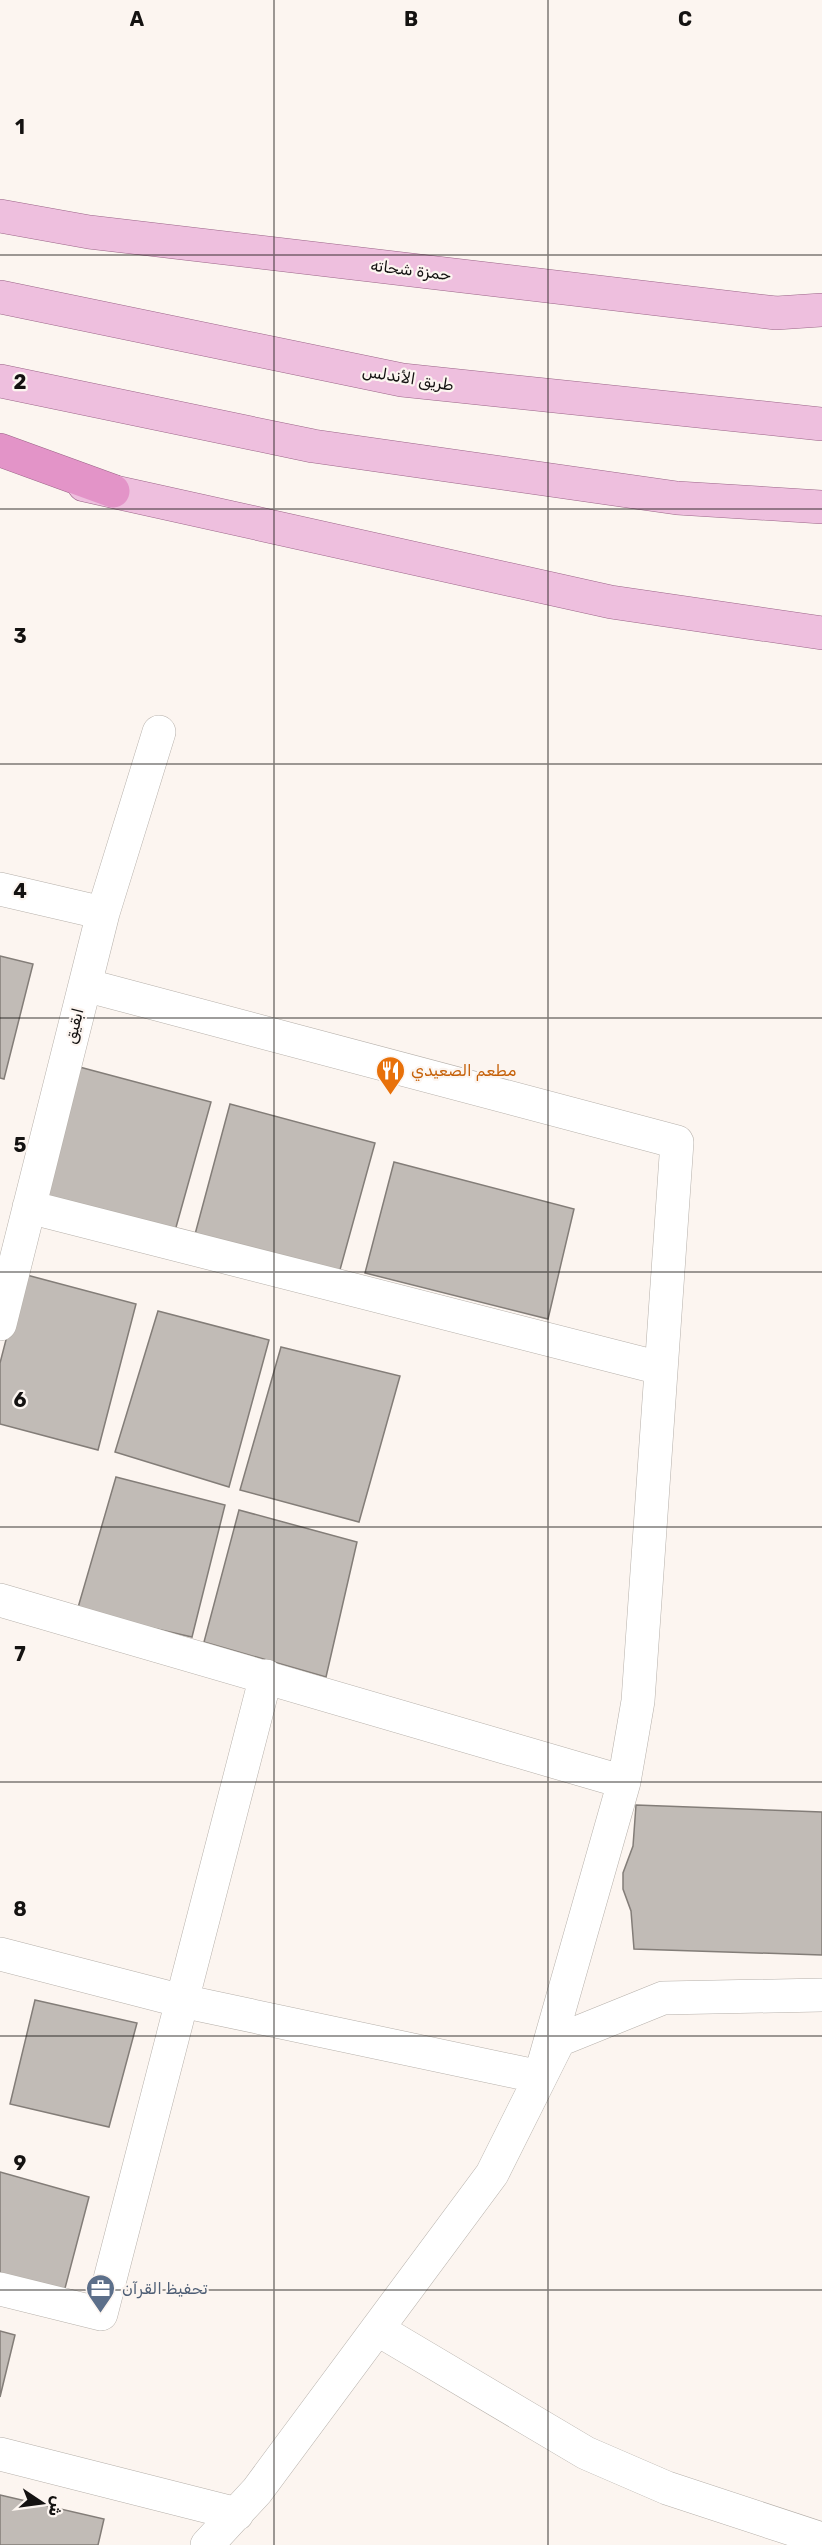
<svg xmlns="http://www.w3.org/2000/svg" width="822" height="2545" font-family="Rubik,Cairo,sans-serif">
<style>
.building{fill:#c1bbb6;stroke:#837d78;stroke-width:1.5}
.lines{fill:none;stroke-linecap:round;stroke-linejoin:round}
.minor-casing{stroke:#b6b0aa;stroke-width:34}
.major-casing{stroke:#9b6688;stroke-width:34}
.highway-casing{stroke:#9b6688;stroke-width:34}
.minor{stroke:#fff;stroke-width:33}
.major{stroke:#eebfde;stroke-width:33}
.highway{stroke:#e394c8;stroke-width:33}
.grid{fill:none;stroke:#141211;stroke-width:1.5;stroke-opacity:0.55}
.labels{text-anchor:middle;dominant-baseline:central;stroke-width:4.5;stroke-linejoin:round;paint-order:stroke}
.street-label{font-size:16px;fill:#141211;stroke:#fcf5f0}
.food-label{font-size:16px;fill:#c56008;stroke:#fcf5f0;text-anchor:start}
.service-label{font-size:16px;fill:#4e5e75;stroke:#fcf5f0;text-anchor:start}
.grid-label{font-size:20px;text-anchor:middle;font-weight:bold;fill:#141211;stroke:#fcf5f0;stroke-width:4.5;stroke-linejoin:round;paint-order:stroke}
</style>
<rect width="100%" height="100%" fill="#fcf5f0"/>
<!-- building -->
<path class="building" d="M0,956L33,964L4,1079L0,1078Z
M72,1065L211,1102L173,1238L36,1200Z
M230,1104L375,1143L338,1277L194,1238Z
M394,1162L574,1209L548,1319L365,1273Z
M23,1274L136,1304L98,1450L0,1424V1363Z
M158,1311L269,1340L229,1487L115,1452Z
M281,1347L400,1376L359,1522L240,1490Z
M116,1477L225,1505L192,1637L77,1611Z
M239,1510L357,1542L326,1677L204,1642Z
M636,1805L822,1812V1955L634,1949L631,1911L623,1889V1873L633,1846Z
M35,2000L137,2023L109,2127L10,2104Z
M0,2172L89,2197L64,2292L0,2274Z
M0,2331L15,2335L0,2397Z
M0,2495L104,2519L98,2545H0Z"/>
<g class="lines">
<defs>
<path id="minor" d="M0,889L103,913
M85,985L677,1142L638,1701L624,1782
M29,1207L660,1368
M0,1324L103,913L159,732
M0,1600L624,1782L540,2077L182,2001L0,1954
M0,2289L101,2314L266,1676
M377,2329L586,2453L667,2488L822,2539
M0,2454L237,2514
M207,2545L257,2491L492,2174L559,2040L663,1998L822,1995"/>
<path id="major" d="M0,216L89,232L776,313L822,310
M0,297L402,380L822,424
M0,381L313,446L677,498L822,507
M84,485L611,602L822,633"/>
<path id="highway" d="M0,450L113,491"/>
</defs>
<!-- minor casing -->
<use href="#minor" class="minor-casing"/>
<!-- major casing -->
<use href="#major" class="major-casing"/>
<!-- highway casing -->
<use href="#highway" class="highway-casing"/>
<!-- minor -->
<use href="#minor" class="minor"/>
<!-- major -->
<use href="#major" class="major"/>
<!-- highway -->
<use href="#highway" class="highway"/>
</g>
<!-- grid -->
<path class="grid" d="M274,0V2545M548,0V2545M0,255H822M0,509H822M0,764H822M0,1018H822M0,1272H822M0,1527H822M0,1782H822M0,2036H822M0,2290H822"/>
<!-- icons -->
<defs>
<symbol id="restaurant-pin" viewBox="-11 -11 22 30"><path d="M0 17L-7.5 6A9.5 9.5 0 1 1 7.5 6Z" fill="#e8710a" stroke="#fcf5f0"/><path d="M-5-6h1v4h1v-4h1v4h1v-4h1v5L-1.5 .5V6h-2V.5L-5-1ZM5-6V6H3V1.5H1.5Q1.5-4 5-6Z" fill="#fff"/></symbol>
<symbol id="office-pin" viewBox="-11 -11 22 30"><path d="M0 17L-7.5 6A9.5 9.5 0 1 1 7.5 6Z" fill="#5c6f8a" stroke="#fcf5f0"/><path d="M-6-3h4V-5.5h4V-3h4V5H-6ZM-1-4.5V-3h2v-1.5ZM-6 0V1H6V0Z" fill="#fff"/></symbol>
</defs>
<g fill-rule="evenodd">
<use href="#restaurant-pin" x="374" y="1054" width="33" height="45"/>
<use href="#office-pin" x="84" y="2272" width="33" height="45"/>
</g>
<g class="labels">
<!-- street labels -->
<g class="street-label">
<text transform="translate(411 270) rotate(7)">حمزة شحاته</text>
<text transform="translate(408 378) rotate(9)">طريق الأندلس</text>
<text transform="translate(74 1026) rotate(-76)">ابقيق</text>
</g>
<!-- food labels -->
<g class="food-label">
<text x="411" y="1070">مطعم الصعيدي</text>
</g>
<!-- service labels -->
<g class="service-label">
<text x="122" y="2288">تحفيظ القرآن</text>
</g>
</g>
<g class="grid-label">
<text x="137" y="26">A</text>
<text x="411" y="26">B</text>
<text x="685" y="26">C</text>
<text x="20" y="134">1</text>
<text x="20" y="389">2</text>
<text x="20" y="643">3</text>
<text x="20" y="898">4</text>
<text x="20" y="1152">5</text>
<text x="20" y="1407">6</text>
<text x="20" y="1661">7</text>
<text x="20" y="1916">8</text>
<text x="20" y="2170">9</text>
</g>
<!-- north arrow -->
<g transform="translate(42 2503) rotate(103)" stroke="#fcf5f0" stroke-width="4.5" paint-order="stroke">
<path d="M0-4.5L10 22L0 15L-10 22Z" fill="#141211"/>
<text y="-9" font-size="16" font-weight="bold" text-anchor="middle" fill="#141211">ش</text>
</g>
</svg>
